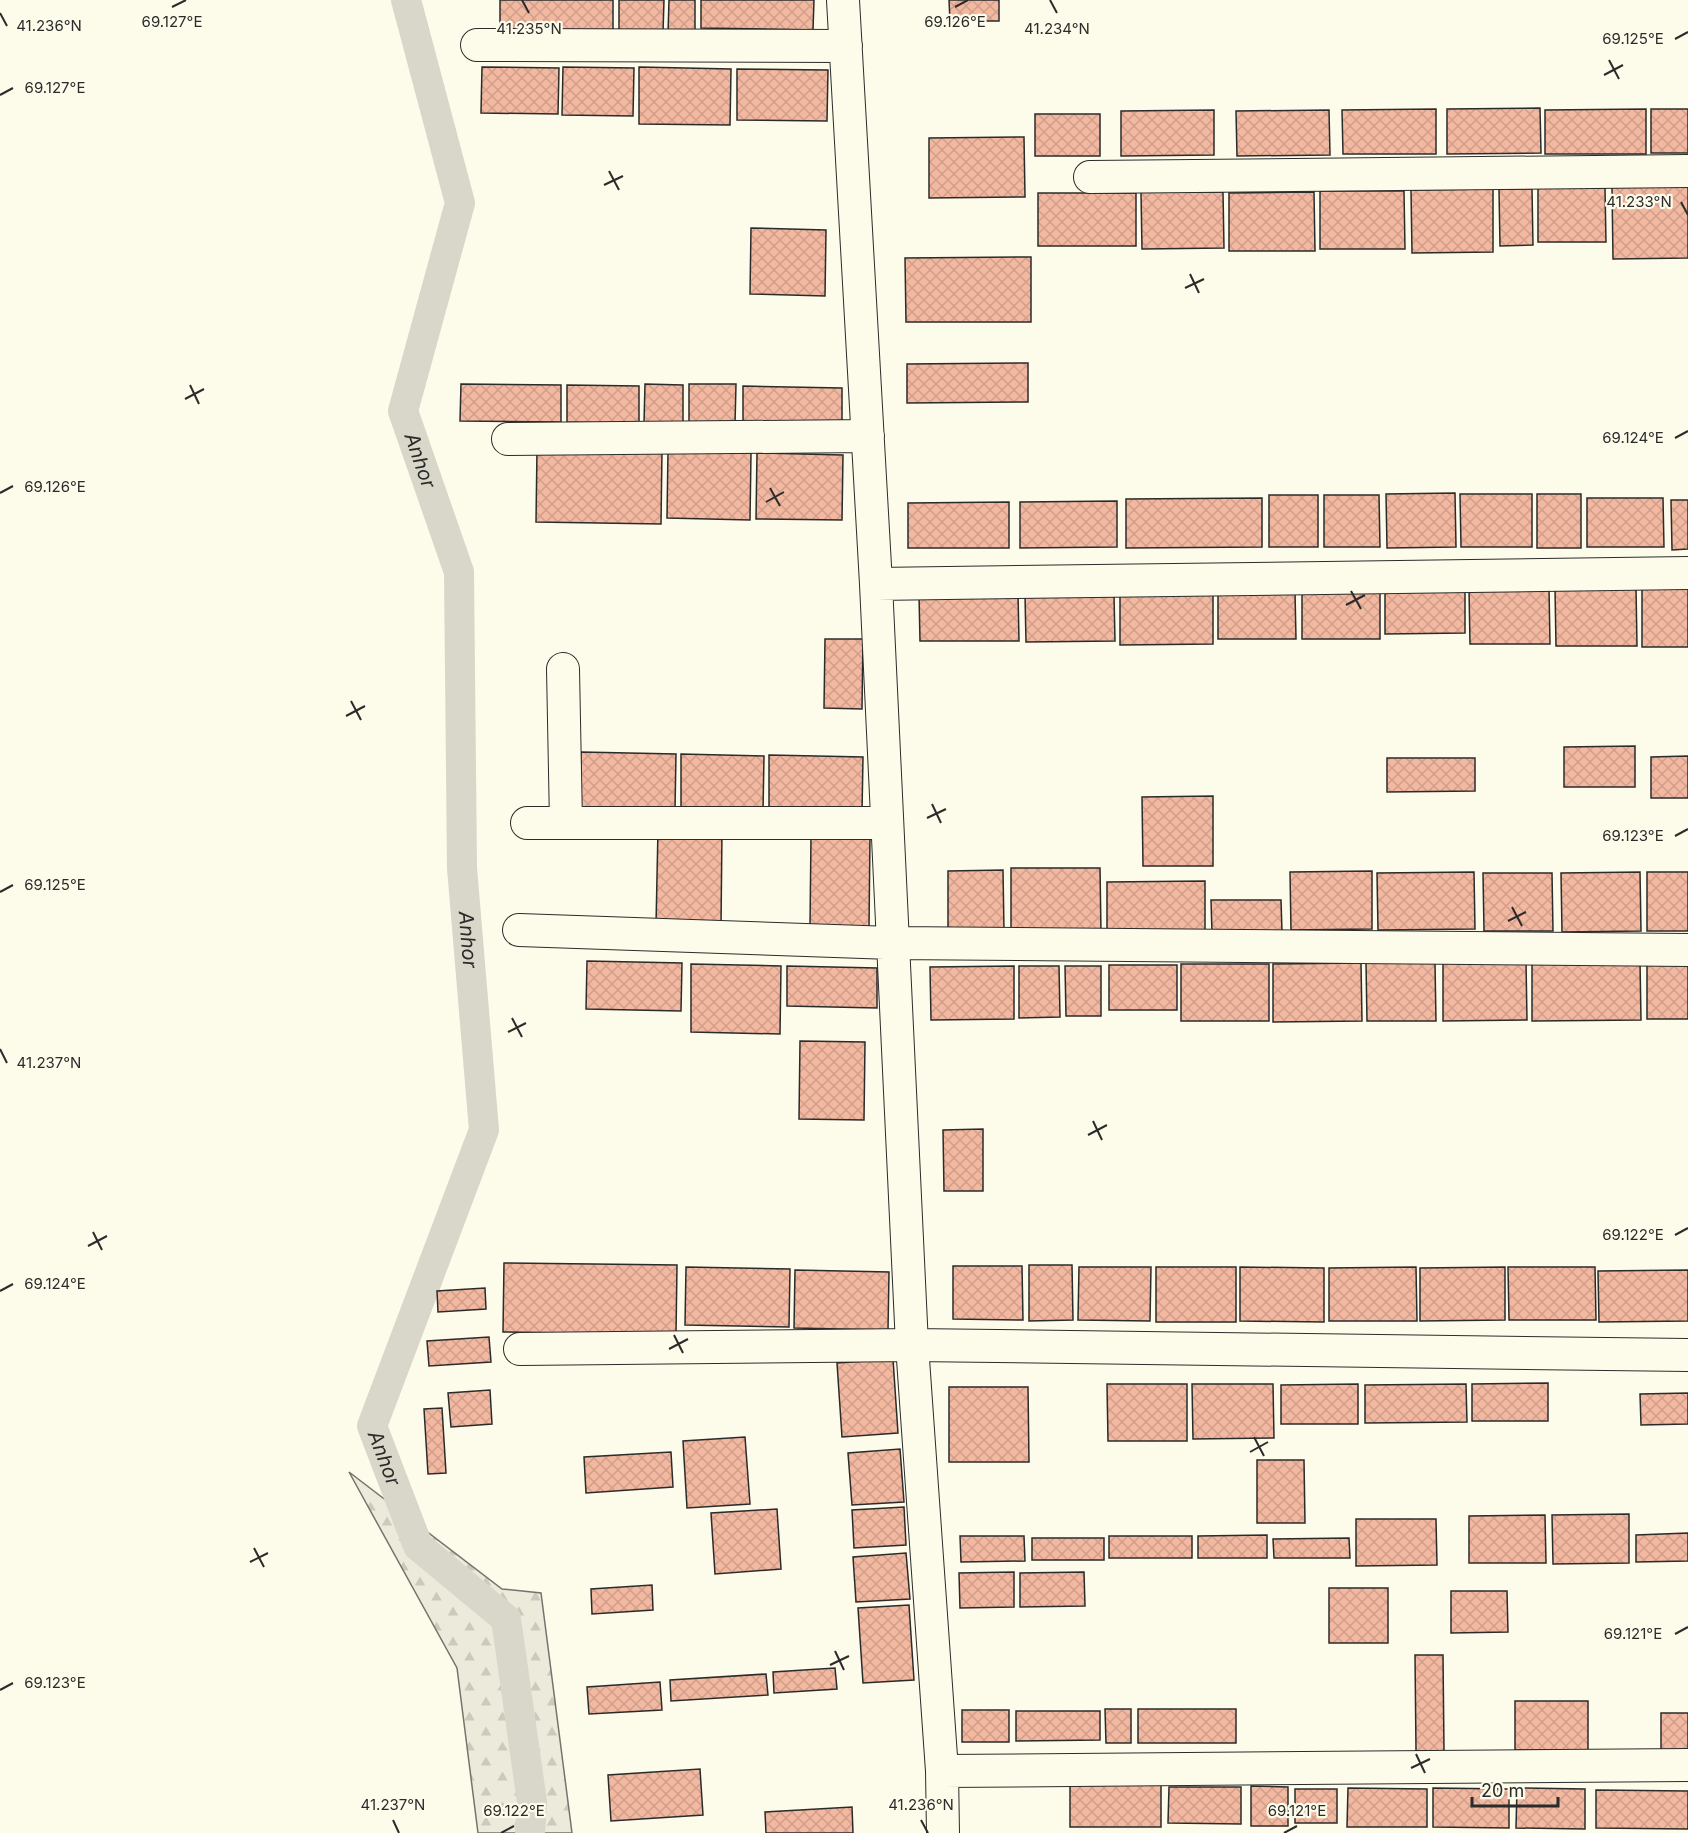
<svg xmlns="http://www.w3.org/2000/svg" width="1688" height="1833" font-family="Inter,sans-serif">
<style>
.forest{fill:url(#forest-firs);stroke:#74746e;stroke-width:1.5}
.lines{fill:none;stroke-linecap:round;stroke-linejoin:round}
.canal{stroke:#d8d7c9;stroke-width:30}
.building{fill:url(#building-cross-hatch);stroke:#2b2b2b;stroke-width:1.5}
.minor-casing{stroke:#2b2b2b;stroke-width:34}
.minor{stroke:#fdfbea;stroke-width:32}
.ticks{fill:none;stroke:#2b2b2b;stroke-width:2}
.labels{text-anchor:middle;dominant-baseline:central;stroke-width:4.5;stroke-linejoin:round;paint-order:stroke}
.water-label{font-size:20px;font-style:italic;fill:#2b2b2b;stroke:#fdfbea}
.ticks-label{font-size:15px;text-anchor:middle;fill:#2b2b2b;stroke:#fdfbea;stroke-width:4.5;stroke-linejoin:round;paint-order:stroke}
</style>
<defs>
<pattern id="forest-firs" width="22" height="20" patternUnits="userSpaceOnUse" patternTransform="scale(1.5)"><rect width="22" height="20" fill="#ecebdb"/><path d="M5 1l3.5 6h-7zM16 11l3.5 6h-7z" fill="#cbcabc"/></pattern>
<pattern id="building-cross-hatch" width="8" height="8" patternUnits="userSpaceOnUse" patternTransform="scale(1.5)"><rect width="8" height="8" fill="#f2b8a0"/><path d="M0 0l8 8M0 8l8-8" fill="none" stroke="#d09e8a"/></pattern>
</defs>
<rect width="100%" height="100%" fill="#fdfbea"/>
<!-- forest -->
<path class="forest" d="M349,1472L502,1589L541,1593L572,1833H478L457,1668Z"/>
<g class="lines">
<!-- canal -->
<path class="canal" id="s1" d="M406,0L460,203L403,411L459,572L462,868L484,1130L372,1426L418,1546L506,1619L532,1802L530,1833"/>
</g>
<!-- building -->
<path class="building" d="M500,0H613V33L500,31Z
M619,0H664L663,33L619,32Z
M669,0H695V34H668Z
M701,0H814L813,30L701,28Z
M949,0H999V21H950Z
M482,67L559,68L558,114L481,113Z
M563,67L634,68L633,116L562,115Z
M639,67L731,69L730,125L639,124Z
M737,69L828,70L827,121L737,120Z
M1540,108L1541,153L1447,154V109Z
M1436,109V154H1343L1342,110Z
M1646,109V154H1545V110Z
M1651,109H1688V153H1651Z
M1214,110V155L1121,156V111Z
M1329,110L1330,155L1237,156L1236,111Z
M1035,114H1100V156H1035Z
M1024,137L1025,197L929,198V138Z
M1688,186V258L1613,259L1612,187Z
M1538,188H1605L1606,242H1538Z
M1493,189V252L1412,253L1411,190Z
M1499,189H1532L1533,245L1500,246Z
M1320,191H1404L1405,249H1320Z
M1141,192H1223L1224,248L1142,249Z
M1314,192L1315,251H1229V193Z
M1038,193H1136V246H1038Z
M751,228L826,230L825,296L750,294Z
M1031,257V322H906L905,258Z
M1028,363V402L907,403V364Z
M461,384L561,385V422L460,421Z
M645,384L683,385V424L644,423Z
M689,384H736L735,425L689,424Z
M567,385L639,386V424L567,422Z
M743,386L842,388V427L743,426Z
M537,449L662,451L661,524L536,522Z
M668,451L751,453L750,520L667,518Z
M757,453L843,455L842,520L756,519Z
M1455,493L1456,547L1387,548L1386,494Z
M1460,494H1532V547H1461Z
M1537,494H1581V548H1537Z
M1269,495H1318V547H1269Z
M1324,495H1379L1380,547H1324Z
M1262,498V547L1126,548V499Z
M1587,498H1663L1664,547H1587Z
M1671,500H1688V549L1672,550Z
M1117,501V547L1020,548V502Z
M1009,502V548H908V503Z
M1636,587L1637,646H1556L1555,588Z
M1688,587V647H1642V588Z
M1469,588H1549L1550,644H1470Z
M1385,590H1465V633L1385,634Z
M1380,591V639H1302V592Z
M1120,592H1213V644L1120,645Z
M1218,592H1295L1296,639H1218Z
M1018,593L1019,641H920L919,594Z
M1025,595H1114L1115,641L1026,642Z
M825,639H863L862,709L824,708Z
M1635,746V787H1564V747Z
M581,752L676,754L675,810L580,808Z
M681,754L764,756L763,811L681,810Z
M769,755L863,757L862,813L769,812Z
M1688,756V798H1651V757Z
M1387,758H1475V791L1387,792Z
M1213,796V866H1143L1142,797Z
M658,829L722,830L721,927L656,925Z
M811,836H870L869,928L810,927Z
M1011,868H1100L1101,933L1011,934Z
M1003,870L1004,931H948V871Z
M1372,871V929L1291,930L1290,872Z
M1474,872L1475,929L1378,930L1377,873Z
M1640,872L1641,931L1562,932L1561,873Z
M1647,872H1688V931H1647Z
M1483,873H1552L1553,931H1484Z
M1205,881V934H1107V882Z
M1211,900H1281L1282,932L1212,933Z
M1688,960V1019H1647V961Z
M587,961L682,963L681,1011L586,1009Z
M1443,961H1526L1527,1020L1443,1021Z
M1640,961L1641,1020L1532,1021V962Z
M1361,963L1362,1021L1273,1022V964Z
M1366,963H1435L1436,1021H1367Z
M691,964L781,966L780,1034L691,1032Z
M1181,964H1269V1021H1181Z
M1109,965H1177V1010H1109Z
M787,966L877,968V1008L787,1006Z
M1014,966V1019L931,1020L930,967Z
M1019,966H1059L1060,1017L1019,1018Z
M1065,966H1101V1016H1066Z
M800,1041L865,1042L864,1120L799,1119Z
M983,1129V1191H944L943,1130Z
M504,1263L677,1265L676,1335L503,1332Z
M1029,1265H1072L1073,1320L1029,1321Z
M953,1266H1022L1023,1320L953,1319Z
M686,1267L790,1269L789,1327L685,1325Z
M1079,1267H1151L1150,1321L1078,1320Z
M1156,1267H1236V1322H1156Z
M1240,1267L1324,1268V1322L1240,1321Z
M1416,1267L1417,1321H1329V1268Z
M1505,1267V1320L1420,1321V1268Z
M1508,1267H1595L1596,1320H1509Z
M795,1270L889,1272L888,1330L794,1328Z
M1688,1270V1321L1599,1322L1598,1271Z
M485,1288L486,1309L438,1312L437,1291Z
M489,1337L491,1362L429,1366L427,1341Z
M893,1359L898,1433L842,1437L837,1363Z
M1548,1383V1421H1472V1384Z
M1107,1384H1187V1441H1108Z
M1192,1384H1273L1274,1438L1193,1439Z
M1358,1384V1424H1281V1385Z
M1466,1384L1467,1422L1365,1423V1385Z
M949,1387H1028L1029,1462H949Z
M490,1390L492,1424L451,1427L448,1393Z
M1688,1393V1424L1641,1425L1640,1394Z
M442,1408L446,1473L428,1474L424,1409Z
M745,1437L750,1504L687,1508L683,1441Z
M900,1449L904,1502L852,1505L848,1453Z
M671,1452L673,1487L586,1493L584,1457Z
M1257,1460H1304L1305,1523H1257Z
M904,1507L906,1545L854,1548L852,1510Z
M777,1509L781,1569L715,1574L711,1513Z
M1629,1514V1563L1553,1564L1552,1515Z
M1545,1515L1546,1563H1469V1516Z
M1356,1519H1436L1437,1565L1356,1566Z
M1688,1533V1561L1636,1562V1535Z
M1267,1535V1558H1198V1536Z
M960,1536H1024L1025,1561L961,1562Z
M1109,1536H1192V1558H1109Z
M1032,1538H1104V1560H1032Z
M1349,1538L1350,1558H1274L1273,1539Z
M906,1553L910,1599L856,1602L853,1557Z
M1014,1572V1607L960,1608L959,1573Z
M1084,1572L1085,1606L1020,1607V1573Z
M652,1585L653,1610L592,1614L591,1589Z
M1329,1588H1388V1643H1329Z
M1451,1591H1507L1508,1632L1451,1633Z
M909,1605L914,1680L863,1683L858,1608Z
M1415,1655H1443L1444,1751H1416Z
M835,1668L837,1689L774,1693L773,1672Z
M766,1674L768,1695L671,1701L670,1680Z
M660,1682L662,1710L589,1714L587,1687Z
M1515,1701H1588V1750H1515Z
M1105,1709H1131V1743H1106Z
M1138,1709H1236V1743H1138Z
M962,1710H1009V1742H962Z
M1016,1711H1100V1740L1016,1741Z
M1661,1713H1688V1751H1661Z
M700,1769L703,1815L611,1821L608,1775Z
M1070,1785H1161V1827H1070Z
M1251,1786L1288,1787V1826H1251Z
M1169,1787H1241V1824L1168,1823Z
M1348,1788L1427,1789V1827H1347Z
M1433,1788L1509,1789V1828L1433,1827Z
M1517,1788L1585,1789V1829L1516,1828Z
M1295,1789H1337V1823H1295Z
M1596,1790L1688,1791V1829L1596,1828Z
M852,1807L853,1833H766L765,1812Z"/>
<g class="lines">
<defs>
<path id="minor" d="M843,0L876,584L912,1345L942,1771L943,1833
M477,45L846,46
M1090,177L1688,171
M508,439L868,436
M876,584L1688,573
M563,669L566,823
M527,823H887
M519,930L892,943L1688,950
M520,1349L912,1345L1688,1355
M942,1771L1688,1765"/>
</defs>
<!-- minor casing -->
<use href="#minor" class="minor-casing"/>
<!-- minor -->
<use href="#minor" class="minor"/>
</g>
<!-- ticks -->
<path class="ticks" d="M522,0L529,13M1050,0L1057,13M172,7L186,0M955,7L968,0M0,13L7,26M1675,39L1688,32M1609,60L1619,79M1604,75L1623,65M0,95L13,88M609,171L619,190M604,185L623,176M1681,202L1688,215M1190,274L1199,293M1185,288L1204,279M190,385L199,404M185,399L204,389M1675,438L1688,431M770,488L780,506M0,493L13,486M766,502L784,492M1351,591L1361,609M1346,605L1365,595M351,701L361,720M346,716L365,706M932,804L941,823M927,818L946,809M1675,836L1688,829M0,892L13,885M1512,907L1522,926M1508,921L1526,912M512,1018L522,1037M508,1032L526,1023M0,1049L7,1063M1093,1121L1102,1140M1088,1135L1107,1125M93,1232L102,1250M1675,1235L1688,1228M88,1246L107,1236M0,1291L13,1284M674,1335L683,1353M669,1349L688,1339M1254,1437L1264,1456M1250,1452L1268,1442M254,1548L264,1567M250,1562L268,1553M1675,1634L1688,1627M835,1651L844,1670M830,1665L849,1656M0,1690L13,1683M1416,1754L1425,1773M1411,1768L1430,1759M393,1820L399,1833M921,1820L928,1833M501,1833L514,1826M1284,1833L1297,1826"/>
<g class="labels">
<!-- water labels -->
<g class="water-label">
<text stroke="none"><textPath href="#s1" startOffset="478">Anhor</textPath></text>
<text stroke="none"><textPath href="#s1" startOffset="964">Anhor</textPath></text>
<text stroke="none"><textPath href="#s1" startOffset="1506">Anhor</textPath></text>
</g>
</g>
<g class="ticks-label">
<text x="172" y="27">69.127°E</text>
<text x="955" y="27">69.126°E</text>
<text x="49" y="31">41.236°N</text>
<text x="529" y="34">41.235°N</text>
<text x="1057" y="34">41.234°N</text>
<text x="1633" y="44">69.125°E</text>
<text x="55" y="93">69.127°E</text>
<text x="1639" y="207">41.233°N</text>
<text x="1633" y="443">69.124°E</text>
<text x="55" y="492">69.126°E</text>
<text x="1633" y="841">69.123°E</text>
<text x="55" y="890">69.125°E</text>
<text x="49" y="1068">41.237°N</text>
<text x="1633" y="1240">69.122°E</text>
<text x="55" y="1289">69.124°E</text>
<text x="1633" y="1639">69.121°E</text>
<text x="55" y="1688">69.123°E</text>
<text x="393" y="1810">41.237°N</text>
<text x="921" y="1810">41.236°N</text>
<text x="514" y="1816">69.122°E</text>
<text x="1297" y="1816">69.121°E</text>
</g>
<!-- scale -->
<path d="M1472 1797v9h86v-9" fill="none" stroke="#2b2b2b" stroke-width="3"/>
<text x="1481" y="1797" font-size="18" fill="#2b2b2b" stroke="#fdfbea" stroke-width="4.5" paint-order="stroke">20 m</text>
</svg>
